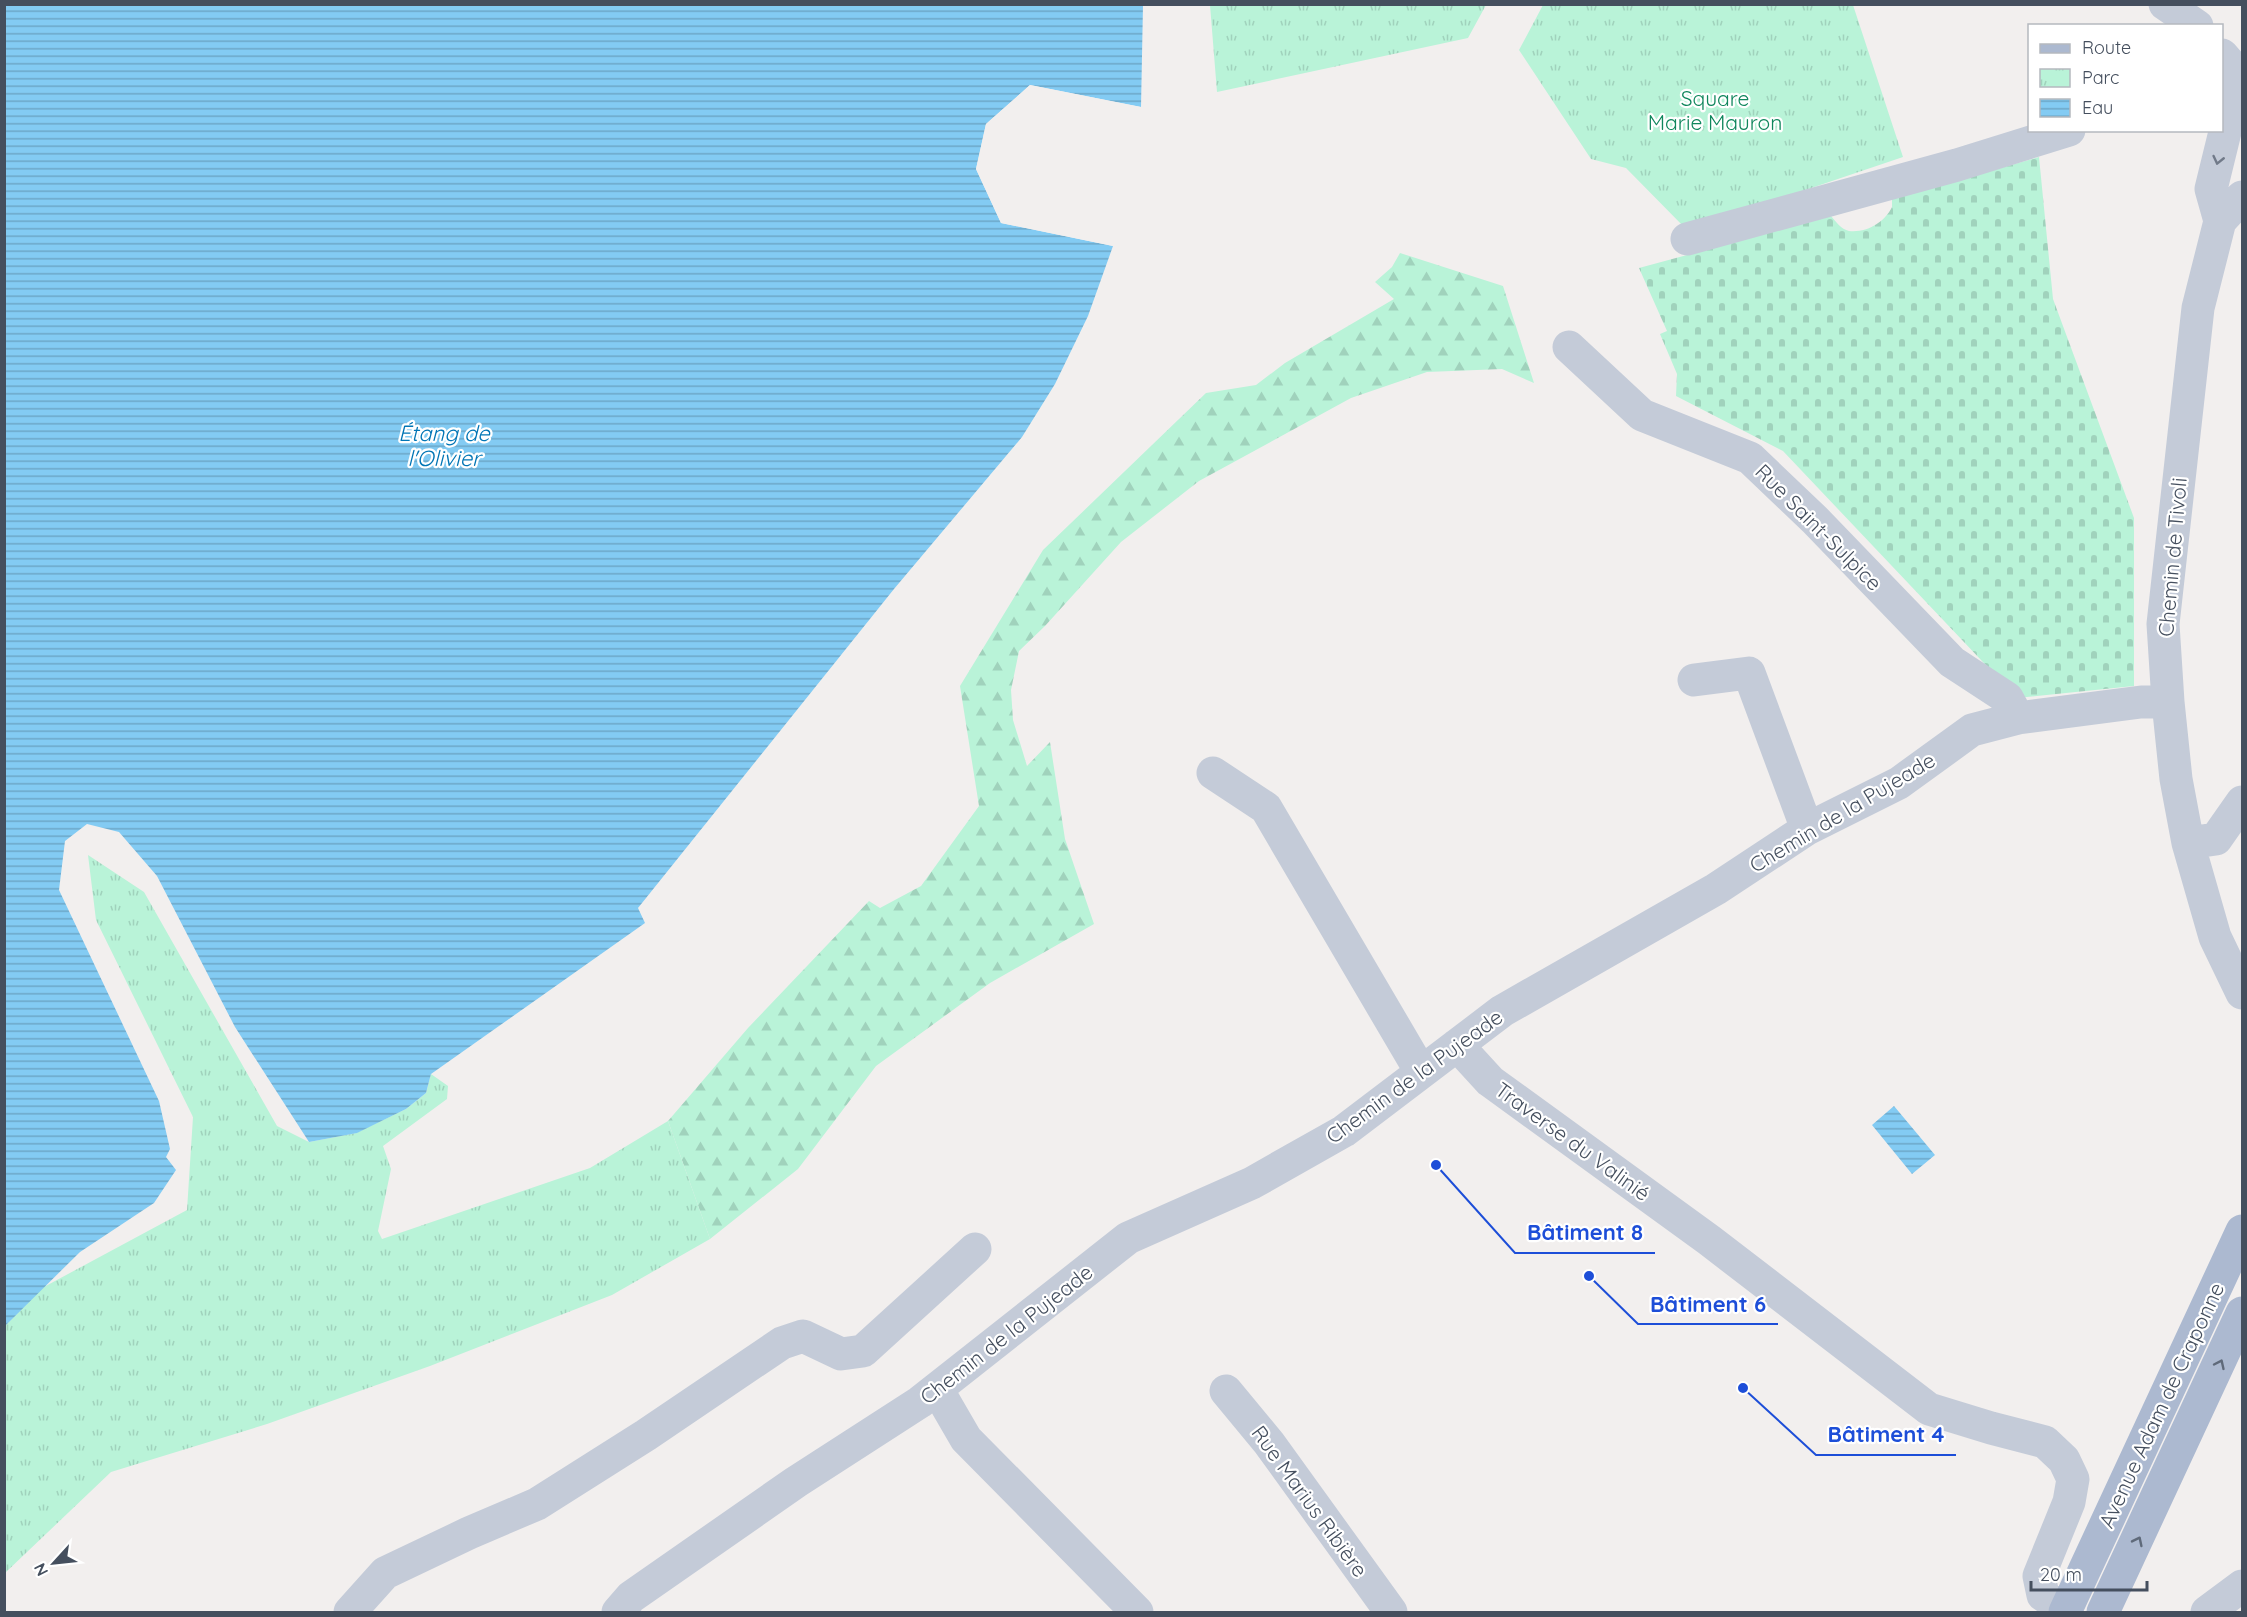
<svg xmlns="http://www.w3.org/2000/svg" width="2247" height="1617" font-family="Quicksand,sans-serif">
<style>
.forest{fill:url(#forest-firs)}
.cemetery{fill:url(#cemetery-stones)}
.park{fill:url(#park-tufts)}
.water{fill:url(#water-rules)}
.pier{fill:#f2efee}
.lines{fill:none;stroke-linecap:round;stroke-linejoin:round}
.minor{stroke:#c4cbd8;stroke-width:33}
.major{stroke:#acb9d0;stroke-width:33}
.oneway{stroke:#717a89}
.oneway2{stroke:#5f6a7a}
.labels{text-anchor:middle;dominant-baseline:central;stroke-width:4.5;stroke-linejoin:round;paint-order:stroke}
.park-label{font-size:21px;fill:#0f865c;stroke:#fff}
.street-label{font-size:21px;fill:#454f5e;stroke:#fff}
.water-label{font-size:22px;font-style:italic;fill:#0175b5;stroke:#fff}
.leader{fill:none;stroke:#1d4ed8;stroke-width:2}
.callout-dot{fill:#1d4ed8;stroke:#fff;stroke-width:2}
.callout-label{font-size:22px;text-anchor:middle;font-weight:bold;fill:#1d4ed8;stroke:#fff;stroke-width:4.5;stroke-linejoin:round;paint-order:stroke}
</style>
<defs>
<pattern id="forest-firs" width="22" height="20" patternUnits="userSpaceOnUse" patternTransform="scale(1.5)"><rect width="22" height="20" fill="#b9f3d8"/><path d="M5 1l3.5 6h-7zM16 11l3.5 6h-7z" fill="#a0d2bc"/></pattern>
<pattern id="cemetery-stones" width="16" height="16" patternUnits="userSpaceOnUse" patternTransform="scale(1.5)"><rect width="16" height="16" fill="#b9f3d8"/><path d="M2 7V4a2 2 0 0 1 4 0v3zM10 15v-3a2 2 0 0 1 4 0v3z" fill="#a0d2bc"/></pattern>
<pattern id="park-tufts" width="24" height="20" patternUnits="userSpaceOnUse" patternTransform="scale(1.5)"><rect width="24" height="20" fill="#b9f3d8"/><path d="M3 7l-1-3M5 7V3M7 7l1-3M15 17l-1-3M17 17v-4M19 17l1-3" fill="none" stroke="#a0d2bc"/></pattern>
<pattern id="water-rules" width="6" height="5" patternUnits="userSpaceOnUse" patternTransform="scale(1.5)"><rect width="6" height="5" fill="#83cbf3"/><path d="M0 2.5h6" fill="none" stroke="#6da7c8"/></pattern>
</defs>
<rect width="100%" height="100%" fill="#f2efee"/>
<!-- forest -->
<path class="forest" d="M1400,253L1503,286L1534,383L1502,369L1427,372L1351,398L1199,481L1121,542L1045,626L1019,651L1011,690L1013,720L1027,766L1050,742L1065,839L1094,924L990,983L876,1066L798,1169L710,1239L668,1121L748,1028L869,901L880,908L921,886L979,806L960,686L1043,550L1206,393L1256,385L1285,363L1394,299L1375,282L1392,267Z"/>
<!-- cemetery -->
<path class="cemetery" d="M2039,157L2053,299L2134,518V686L2017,698L1783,451L1676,396L1677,374L1660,334L1667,331L1639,268L1831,216C1836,222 1841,229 1849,231C1867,233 1885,222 1892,207V199Z"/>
<!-- park -->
<path class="park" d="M1210,5V4L1486,5L1468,38L1217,92Z
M1543,5H1853L1903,157L1687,230L1626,168L1591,159L1519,50Z
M88,855L144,892L277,1126L309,1142L356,1133L406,1109L426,1093L431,1074L448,1086L447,1099L383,1146L391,1169L378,1231L382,1239L590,1168L668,1121L710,1239L612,1295L430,1366L267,1424L111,1472L5,1573V1326L42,1288L187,1210L193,1117L96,920Z"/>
<!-- water -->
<path class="water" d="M5,5H1143L1141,107L1030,85L986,124L976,169L1001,223L1113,246L1088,316L1055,384L1022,437L894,589L638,908L645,923L431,1074L426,1093L406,1109L357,1133L309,1142L235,1027L157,876L119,832L87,824L65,841L59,890L159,1101L170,1149L166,1157L176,1170L154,1203L80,1252L5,1326Z
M1894,1106L1935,1155L1912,1174L1872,1125Z"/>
<!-- pier -->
<path class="pier" d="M1030,85L1141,107L1140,110L1031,88L989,125L979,169L1003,221L1114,243L1113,246L1001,223L976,169L986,124Z"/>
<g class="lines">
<!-- minor -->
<path class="minor" d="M2165,4L2197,26
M2222,55L2237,72
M2242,197L2220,221L2198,308L2163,624L2168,702L2176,779L2188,843L2215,937L2242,993
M2220,221L2211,189L2237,83
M1687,239L1957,165L2069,130
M1569,347L1642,415L1750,458L1815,520L1952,662L2007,698L2018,718
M1694,680L1749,673L1807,829
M1213,773L1266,808L1421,1072
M2188,843L2216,839L2242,802
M1457,1045L1490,1081L1709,1240L1929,1409L1991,1428L2045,1442L2064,1460L2073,1479L2069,1502L2039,1576L2043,1595L2066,1611
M937,1389L966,1439L1137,1612
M1226,1391L1269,1443L1391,1612
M350,1612L385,1573L469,1533L537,1504L646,1435L782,1343L803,1336L841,1354L863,1351L975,1249
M618,1612L631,1597L796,1482L920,1402L1128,1238L1252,1183L1344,1131L1502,1011L1716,889L1807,829L1899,783L1972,730L2018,718L2141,702H2168
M2207,1612L2242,1586"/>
<!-- major -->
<path class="major" d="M2065,1612L2242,1231
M2103,1612L2242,1313"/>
</g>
<!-- one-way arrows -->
<defs><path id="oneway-chevron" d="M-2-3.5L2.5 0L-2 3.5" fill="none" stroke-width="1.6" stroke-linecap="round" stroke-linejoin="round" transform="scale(1.5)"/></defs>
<use class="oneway" href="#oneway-chevron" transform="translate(2218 160) rotate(103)"/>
<g class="oneway2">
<use href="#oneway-chevron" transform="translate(2220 1364) rotate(-65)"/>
<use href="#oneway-chevron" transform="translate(2138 1541) rotate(-64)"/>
</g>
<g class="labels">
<!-- park labels -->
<g class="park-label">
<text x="1715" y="98">Square<tspan x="1715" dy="24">Marie Mauron</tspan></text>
</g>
<!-- street labels -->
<g class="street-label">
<text transform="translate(1819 527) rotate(45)">Rue Saint-Sulpice</text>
<text transform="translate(2172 557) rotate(-85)">Chemin de Tivoli</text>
<text transform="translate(1842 812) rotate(-31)">Chemin de la Pujeade</text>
<text transform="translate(1414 1076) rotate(-36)">Chemin de la Pujeade</text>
<text transform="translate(1573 1141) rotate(36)">Traverse du Valinié</text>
<text transform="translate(1006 1334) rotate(-38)">Chemin de la Pujeade</text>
<text transform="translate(2161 1405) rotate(-65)">Avenue Adam de Craponne</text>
<text transform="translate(1310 1501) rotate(54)">Rue Marius Ribière</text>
</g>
<!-- water labels -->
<g class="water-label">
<text x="444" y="433">Étang de<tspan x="444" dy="25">l'Olivier</tspan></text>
</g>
</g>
<!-- callouts -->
<path class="leader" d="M1436 1165L1515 1253H1655M1589 1276L1638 1324H1778M1743 1388L1816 1455H1956"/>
<g class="callout-dot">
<circle cx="1436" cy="1165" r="6"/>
<circle cx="1589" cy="1276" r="6"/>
<circle cx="1743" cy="1388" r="6"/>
</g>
<g class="callout-label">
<text x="1585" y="1240">Bâtiment 8</text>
<text x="1708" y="1312">Bâtiment 6</text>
<text x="1886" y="1442">Bâtiment 4</text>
</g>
<!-- border -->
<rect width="2247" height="1617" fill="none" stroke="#454f5e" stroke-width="12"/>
<!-- legend -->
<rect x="2028" y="24" width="195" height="108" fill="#ffffff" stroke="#b5b9bf" stroke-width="1.5"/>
<rect x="2040" y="44" width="30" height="9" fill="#acb9d0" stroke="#b5b9bf" stroke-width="1.5"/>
<text x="2082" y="54" font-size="18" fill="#454f5e">Route</text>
<rect x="2040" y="69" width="30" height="18" fill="url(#park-tufts)" stroke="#b5b9bf" stroke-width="1.5"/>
<text x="2082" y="84" font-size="18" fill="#454f5e">Parc</text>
<rect x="2040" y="99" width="30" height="18" fill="url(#water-rules)" stroke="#b5b9bf" stroke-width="1.5"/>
<text x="2082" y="114" font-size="18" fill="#454f5e">Eau</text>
<!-- north arrow -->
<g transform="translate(54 1563) rotate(243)" stroke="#ffffff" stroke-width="4.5" paint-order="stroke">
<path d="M0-4.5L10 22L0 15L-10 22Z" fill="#454f5e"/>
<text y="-9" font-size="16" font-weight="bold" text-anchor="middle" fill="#454f5e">N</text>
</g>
<!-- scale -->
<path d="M2031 1581v9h116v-9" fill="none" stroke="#454f5e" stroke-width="3"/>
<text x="2040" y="1581" font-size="18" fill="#454f5e" stroke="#ffffff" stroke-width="4.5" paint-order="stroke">20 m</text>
</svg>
